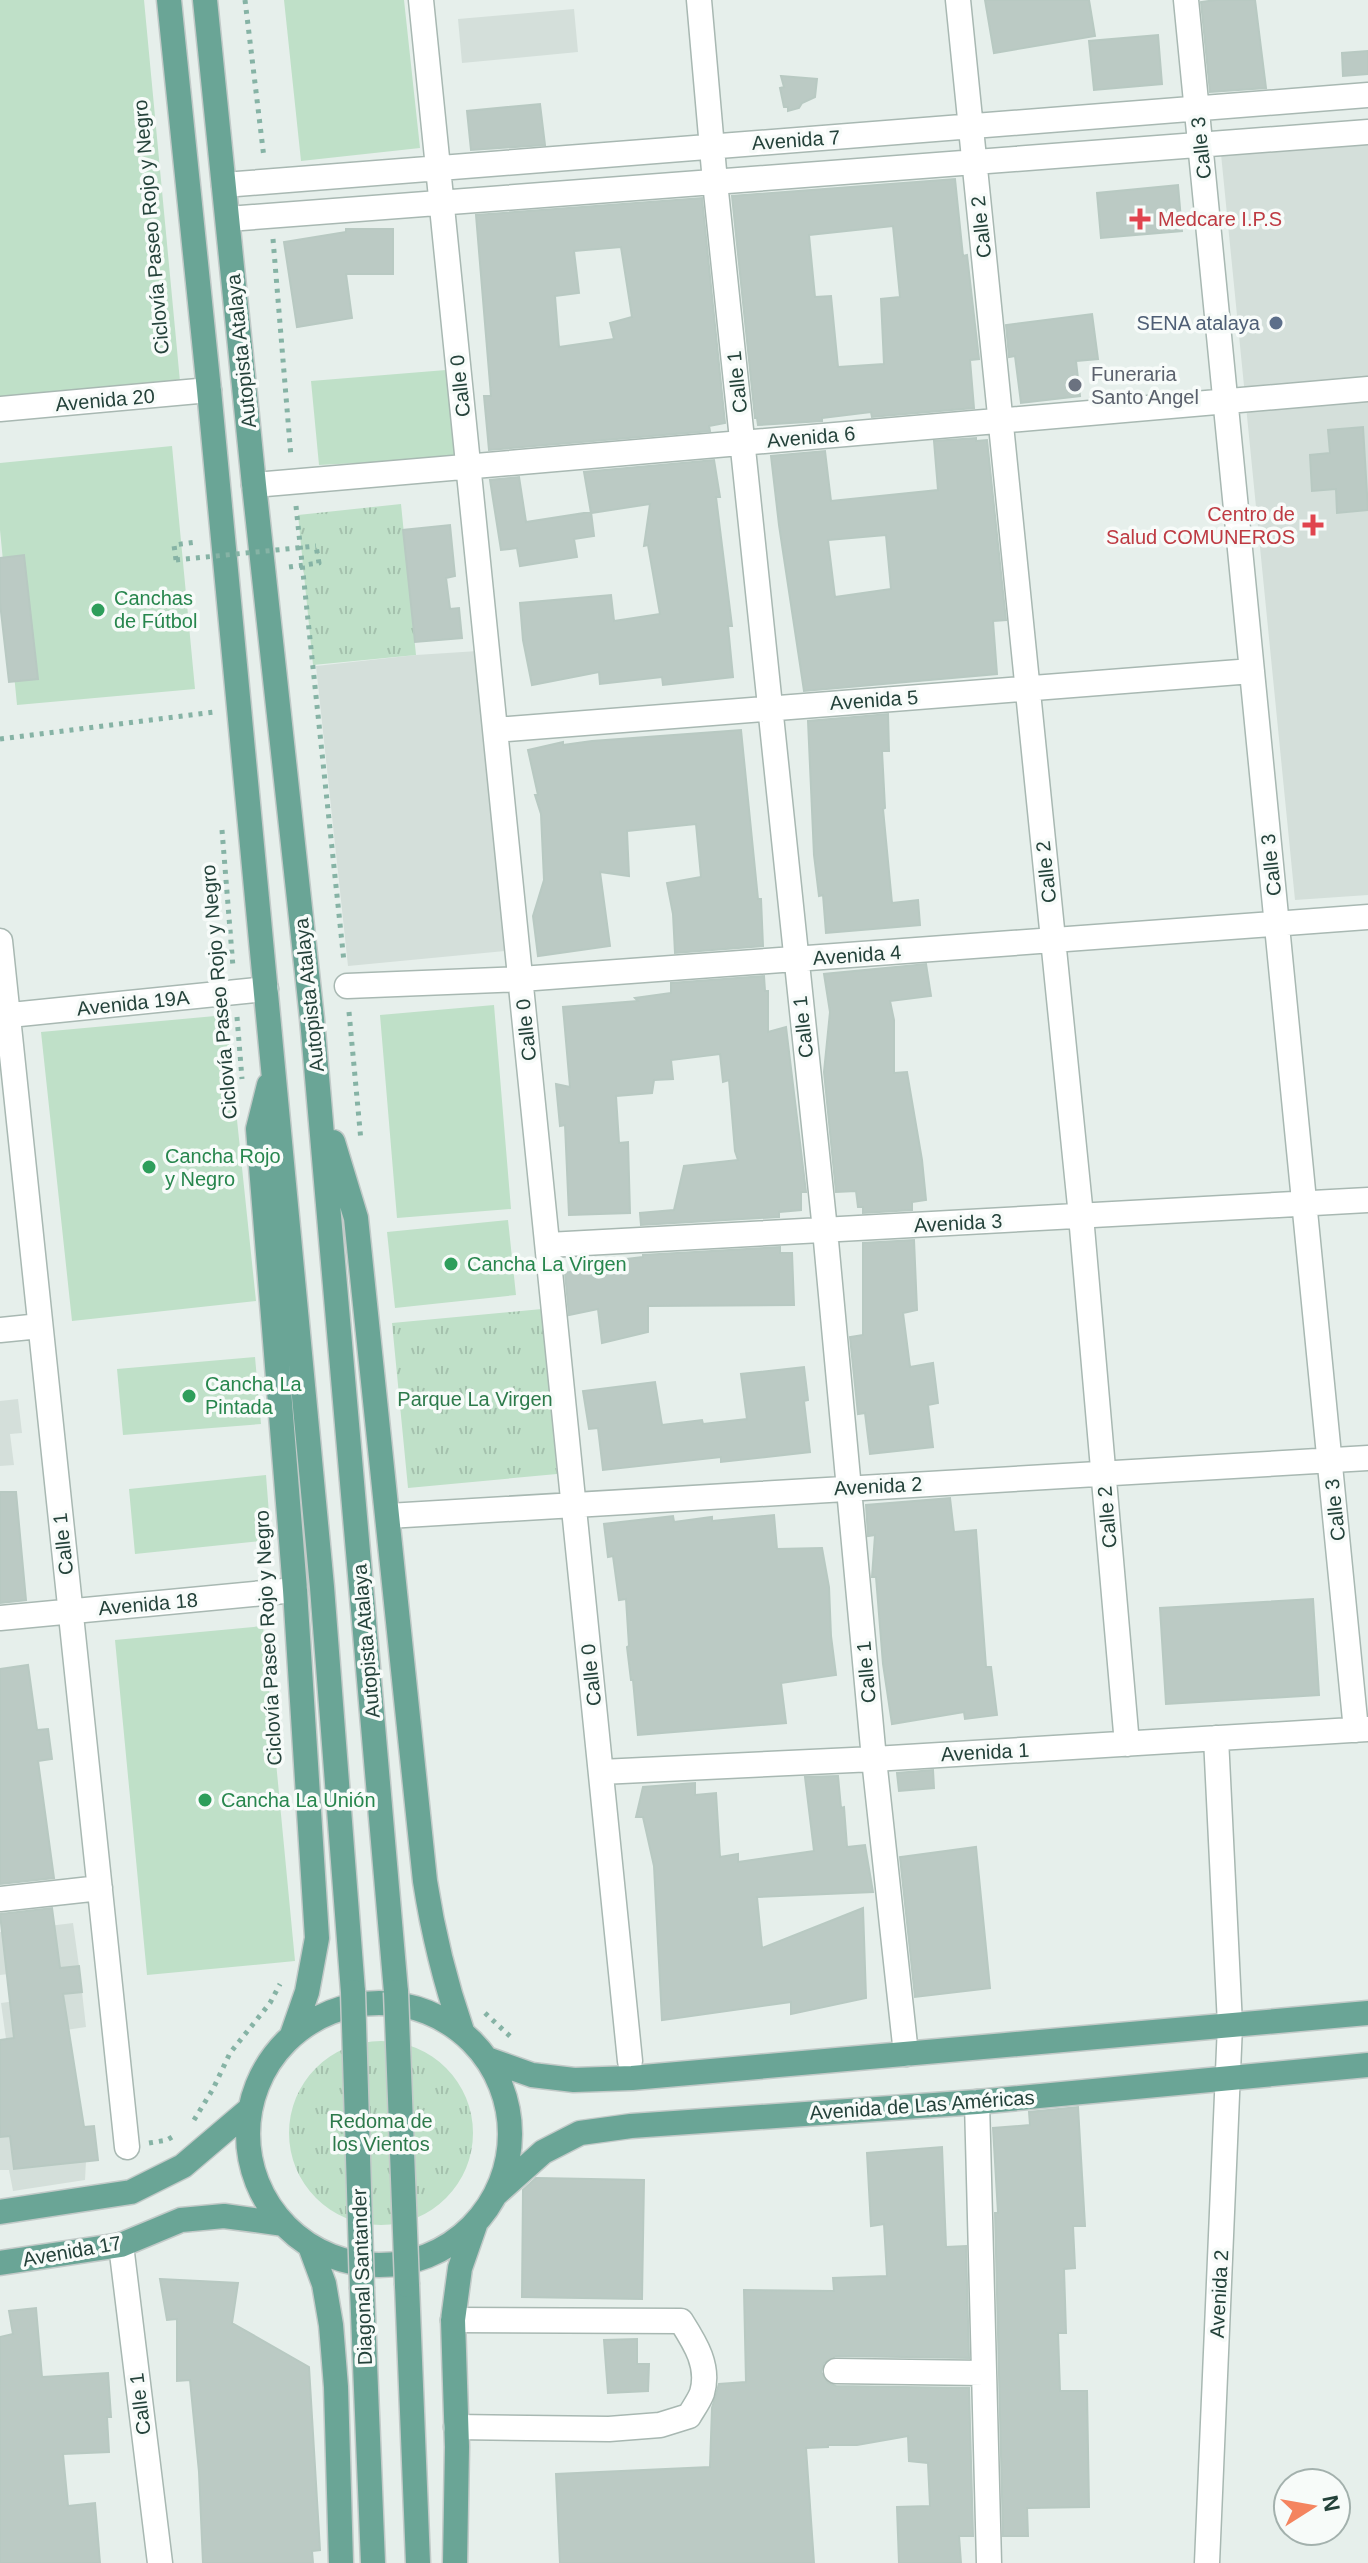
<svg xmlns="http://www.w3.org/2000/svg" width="1368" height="2563" font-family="Helvetica,sans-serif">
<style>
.built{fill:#d4dfda}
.grass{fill:url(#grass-tufts)}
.garden{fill:#bfe0c8}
.building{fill:#bbcac4;stroke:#b8c9c2;stroke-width:2;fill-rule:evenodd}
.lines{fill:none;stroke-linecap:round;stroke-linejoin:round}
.minor-casing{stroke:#a8b8b2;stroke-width:27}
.major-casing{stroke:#c2cac8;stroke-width:27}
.path{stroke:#86b3a5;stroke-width:5;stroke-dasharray:4 6;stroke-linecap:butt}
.minor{stroke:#fff;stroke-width:24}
.major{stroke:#6aa596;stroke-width:24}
.major-bridge-casing{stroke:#c2cac8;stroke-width:27;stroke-linecap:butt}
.path-bridge{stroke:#86b3a5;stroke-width:5;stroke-dasharray:4 6;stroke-linecap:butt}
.major-bridge{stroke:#6aa596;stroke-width:24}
.health-dot{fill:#e0444e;stroke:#f7fbf9;stroke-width:3}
.service-dot{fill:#5c6f8a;stroke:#f7fbf9;stroke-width:3}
.worship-dot{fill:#6b7280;stroke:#f7fbf9;stroke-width:3}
.leisure-dot{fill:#2e9e5b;stroke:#f7fbf9;stroke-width:3}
.labels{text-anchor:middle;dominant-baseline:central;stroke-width:7;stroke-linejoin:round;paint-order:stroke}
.street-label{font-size:20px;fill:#24423a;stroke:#f7fbf9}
.health-label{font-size:20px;fill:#be3a42;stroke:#f7fbf9;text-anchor:start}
.service-label{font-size:20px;fill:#4e5e75;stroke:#f7fbf9;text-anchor:end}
.worship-label{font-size:20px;fill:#5b616d;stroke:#f7fbf9;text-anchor:start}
.leisure-label{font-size:20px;fill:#27864d;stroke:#f7fbf9;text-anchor:start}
.park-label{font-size:20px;fill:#2d7a4b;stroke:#f7fbf9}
</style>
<defs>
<pattern id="grass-tufts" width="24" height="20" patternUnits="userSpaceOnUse" patternTransform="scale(2)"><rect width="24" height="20" fill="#bfe0c8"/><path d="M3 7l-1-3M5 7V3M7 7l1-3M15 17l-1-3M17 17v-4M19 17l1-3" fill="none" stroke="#a4c1ad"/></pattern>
</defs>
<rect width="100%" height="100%" fill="#e6efeb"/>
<!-- built -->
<path class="built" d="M574,9L578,52L462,63L458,19Z
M1368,144V895L1295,900L1221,154Z
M478,651L505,951L348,966L316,666L416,655Z
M18,1399L22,1433L10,1434L14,1465L0,1466V1401Z
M73,1923L79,1966L0,1975V1932Z
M82,1992L86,2027L6,2039L1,2003Z
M10,2136L86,2161L85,2180L13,2191L9,2170H0V2137Z"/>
<!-- grass -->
<path class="grass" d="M401,504L416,655L313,665L298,515Z
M542,1309L557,1474L408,1488L392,1323Z
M289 2133a92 92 0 1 1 184 0a92 92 0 1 1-184 0Z"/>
<!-- garden -->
<path class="garden" d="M0,0H144L181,392L0,404Z
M284,0H404L420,148L301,161Z
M446,370L455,458L319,465L311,381Z
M172,446L195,689L17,705L0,530V463Z
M494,1005L511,1209L397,1218L380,1015Z
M226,1015L256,1301L72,1321L41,1032Z
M508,1220L516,1295L395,1308L387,1232Z
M255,1357L261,1424L123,1435L117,1369Z
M266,1475L271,1540L135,1554L129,1489Z
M263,1626L295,1961L147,1975L115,1640Z"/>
<!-- building -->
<path class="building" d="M985,0H1089L1095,36L994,53Z
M1216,0H1255L1266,88L1210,92L1201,2Z
M1158,35L1162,84L1094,90L1089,41Z
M1368,51V74L1343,76L1342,53Z
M781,76L817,79L815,97L802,103L799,108L788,111V107H784L780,88L784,87Z
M540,104L545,145L471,150L467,111Z
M955,179L963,256L967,255L979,359L970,360L974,408L872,417L871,412L822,418V421L758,425L757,418H755L732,196ZM893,226L900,297L881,299L884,364L838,367L831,296L815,297L809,235Z
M1178,185L1182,231L1101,238L1097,193Z
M702,198L725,423L709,426L710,431L489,450L484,396H491L476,215ZM621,247L632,317L610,323L614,339L559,347L555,296L579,293L574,251Z
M346,229H393V274H346L352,318L297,327L284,242L346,232Z
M1092,314L1098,359L1076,361L1080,396L1021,403L1015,356L1009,357L1006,325Z
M1363,427L1368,510L1337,513L1336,489L1312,491L1310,455L1330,453L1328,430Z
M976,438V441L987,440L1006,620L993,621L997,674L804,691L779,525L771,456L825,451L831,501L938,490L934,441ZM886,535L891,589L835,597L828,540Z
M714,460L720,497H716L732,626H728L733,677L663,685L662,677L600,684L599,672L532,685L523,640L520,603L611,595L614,621L660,614L648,545L644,546L650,504L591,513L584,472Z
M519,477L526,522L591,512L594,536L574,539L577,557L520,566L517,548L501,550L490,480Z
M450,525L455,576L446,578L450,609L459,608L462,638L415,642L403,530Z
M24,555L38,679L9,682L0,603V558Z
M888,714L889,751H882L885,808L883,809L892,903L918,900L920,925L826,933L823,895L819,896L814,855L808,721Z
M741,730L758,899H761L763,946L675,953L673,914L667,883L701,877L696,824L627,831L629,876L600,872L610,946L538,956L533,916L544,880L541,814L535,795H538L528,750L563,742V745L592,741Z
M926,964L931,996L890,1001L894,1020V1073L907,1072L922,1160L926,1200L912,1202V1210L863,1213V1207H858L856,1191L836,1192L824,1072L830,1012L824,974Z
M764,976L765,991H768V1032L786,1027L806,1192H801V1210L779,1212V1217L641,1225L640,1213L674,1210L684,1166L738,1160L735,1151L729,1080L723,1082L720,1054L671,1060L673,1079L654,1080L652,1093L616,1096L619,1143L628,1142L630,1213L569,1215L565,1125L560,1126L556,1084L570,1087L563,1007L638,1001L635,998L671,993V983Z
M914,1240L917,1310L903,1313L910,1367L933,1363L938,1403L928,1405L933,1447L870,1454L865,1413L858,1414L850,1337L863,1335V1243Z
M780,1247V1253H792L794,1305L648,1306V1332L602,1343L598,1309L569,1315L565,1273L593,1267V1263L643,1257V1255Z
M804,1367L808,1400L804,1401L810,1452L721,1462V1457L603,1470L598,1428L589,1429L583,1391L655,1382L662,1425L702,1420L703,1424L747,1419L741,1374Z
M0,1492H16L26,1600L0,1603Z
M950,1498L954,1532L976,1530L986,1667H991L997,1715L965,1719L964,1712L892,1724L883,1664L876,1577H872L875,1535L868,1536L866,1505Z
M774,1515L777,1549L822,1548L829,1587L831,1636L836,1675L781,1683L786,1723L638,1735L633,1680H631L627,1647L629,1646L626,1599L619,1600L613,1556L608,1557L604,1524L673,1516L674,1522L712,1517V1521Z
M1313,1599L1319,1695L1166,1704L1160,1608Z
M28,1665L37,1730L48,1729L52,1759L38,1761L54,1878L0,1884V1669Z
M933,1770L934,1788L899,1791L897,1773Z
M838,1776L841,1808L844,1807L847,1847L865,1845L873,1892L757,1897L762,1948L863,1908L866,1998L791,2014V2002L662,2020L654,1866L643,1817H636L643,1787L695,1783V1795L716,1793L720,1857L738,1854V1862L814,1851L805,1777Z
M976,1847L990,1988L915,1997L900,1857Z
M52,1908L60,1968L79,1966L82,1992L63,1994L84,2127L94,2126L98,2160L14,2169L10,2136L0,2137V2040L14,2038L0,1914Z
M1078,2107L1085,2226H1073L1075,2268L1064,2269L1066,2333H1058L1060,2391H1087L1089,2507L1027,2508L1028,2536H1003L995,2213H998L993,2128L1030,2125L1029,2112Z
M942,2147L946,2247L966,2246L969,2358L836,2356L824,2363L821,2372L828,2383L836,2386L969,2388L973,2536H959L961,2563H899L897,2507L930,2506L928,2463L909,2461L908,2436L857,2445H828V2447L806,2448L814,2563H560L556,2474L710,2467L712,2408L719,2384L746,2382L744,2290L834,2291L833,2278L887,2276L884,2224L871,2226L867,2153Z
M536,2178L644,2180L642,2299L522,2297L523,2190Z
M160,2279L238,2283L232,2323L309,2367L320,2550L312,2551L313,2563H203L199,2472L190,2380L177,2381V2319L167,2320Z
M36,2308L42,2377L108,2373L111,2417H107L109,2452L63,2454L68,2506L95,2503L100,2563H0V2337L13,2334L9,2311Z
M637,2339V2364H649L648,2391L608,2393L604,2340Z"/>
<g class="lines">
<defs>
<path id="minor" d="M421,0L630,2061
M699,0L715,182L825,1230L874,1759L906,2054
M958,0L1081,1216L1127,1744
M1186,0L1356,1730
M224,185L1368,95
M228,219L1368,132
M0,409L209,390
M254,485L1368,389
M495,730L1252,671
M0,941L127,2147
M347,986L521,979L1368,917
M0,1016L266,989
M548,1245L1368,1200
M0,1330L40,1326
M388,1516L1368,1458
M0,1618L295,1590
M601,1772L874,1759L1368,1729
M0,1899L100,1888
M977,2102L989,2563
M121,2245L160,2563
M453,2320L681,2321C695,2343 710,2366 702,2393C699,2401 693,2409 689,2416L660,2425L609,2429L456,2427
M836,2371L984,2373
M1207,2563L1230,2025L1216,1738"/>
<path id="major" d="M169,0L209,390L322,1587L353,1992
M205,0L254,485L312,1019L396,1992
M269,1085L258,1129L295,1590L317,1938L307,1992L292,2035
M333,1142L356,1218L425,1881C433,1933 445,1982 462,2031
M248 2134a131 131 0 1 1 262 0a131 131 0 1 1-262 0Z
M487,2059L532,2075L574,2080L632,2078L1368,2013
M496,2194L543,2152L580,2133L631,2126L977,2102L1368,2065
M0,2212L131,2192L183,2166L250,2109
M310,2246L324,2284L331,2325L336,2387L341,2563
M0,2263L121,2245L181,2220L224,2216L284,2224
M407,2285L418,2563
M362,2289L373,2563
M455,2563L457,2447L453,2320L460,2268L475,2225"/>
</defs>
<!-- minor casing -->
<use href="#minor" class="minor-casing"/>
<!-- major casing -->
<use href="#major" class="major-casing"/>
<!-- path -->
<path class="path" d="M245,0L264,158
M273,239L291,457
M296,506L344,962
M176,560L174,545L197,542
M289,567L319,563L316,546
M0,739L215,712
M222,830L233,967
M349,1012L361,1141
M237,1017L242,1079
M485,2013L513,2039
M194,2120L213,2089L230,2053L270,2003L280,1984
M149,2143L167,2140L177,2134"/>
<!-- minor -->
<use href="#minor" class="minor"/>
<!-- major -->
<use href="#major" class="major"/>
<defs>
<path id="major-bridge" d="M353,1992L362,2289
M396,1992L407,2285"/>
</defs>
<!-- major-bridge casing -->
<use href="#major-bridge" class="major-bridge-casing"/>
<!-- path-bridge -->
<path class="path-bridge" d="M176,560L316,546"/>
<!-- major-bridge -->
<use href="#major-bridge" class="major-bridge"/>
</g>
<!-- markers -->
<g class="health-dot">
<path d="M1136 207h8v8h8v8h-8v8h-8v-8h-8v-8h8z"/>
<path d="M1309 513h8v8h8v8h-8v8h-8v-8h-8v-8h8z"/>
</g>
<circle class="service-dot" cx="1276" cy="323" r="8"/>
<circle class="worship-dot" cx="1075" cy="385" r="8"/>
<g class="leisure-dot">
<circle cx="98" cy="610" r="8"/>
<circle cx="149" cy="1167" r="8"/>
<circle cx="451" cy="1264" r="8"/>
<circle cx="189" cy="1396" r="8"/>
<circle cx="205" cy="1800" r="8"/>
</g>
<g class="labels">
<!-- street labels -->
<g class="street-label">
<text transform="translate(796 140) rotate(-4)">Avenida 7</text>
<text transform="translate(1201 148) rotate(-96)">Calle 3</text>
<text transform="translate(151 227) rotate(-95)">Ciclovía Paseo Rojo y Negro</text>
<text transform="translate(981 227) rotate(-96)">Calle 2</text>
<text transform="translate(241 351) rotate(-96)">Autopista Atalaya</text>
<text transform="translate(737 382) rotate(-96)">Calle 1</text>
<text transform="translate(460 386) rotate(-96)">Calle 0</text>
<text transform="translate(105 400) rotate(-5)">Avenida 20</text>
<text transform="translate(811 437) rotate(-5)">Avenida 6</text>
<text transform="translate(874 700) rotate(-4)">Avenida 5</text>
<text transform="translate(1271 865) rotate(-96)">Calle 3</text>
<text transform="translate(1046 872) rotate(-96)">Calle 2</text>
<text transform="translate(857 955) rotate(-4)">Avenida 4</text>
<text transform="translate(219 992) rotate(-95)">Ciclovía Paseo Rojo y Negro</text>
<text transform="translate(309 995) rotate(-96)">Autopista Atalaya</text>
<text transform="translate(133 1003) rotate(-6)">Avenida 19A</text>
<text transform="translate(803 1027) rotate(-96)">Calle 1</text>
<text transform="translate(526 1030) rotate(-96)">Calle 0</text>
<text transform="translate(958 1223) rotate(-3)">Avenida 3</text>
<text transform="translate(878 1486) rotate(-3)">Avenida 2</text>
<text transform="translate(1335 1510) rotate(-96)">Calle 3</text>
<text transform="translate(1107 1517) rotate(-95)">Calle 2</text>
<text transform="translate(63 1544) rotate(-96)">Calle 1</text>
<text transform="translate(148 1604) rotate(-5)">Avenida 18</text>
<text transform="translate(268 1638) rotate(-93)">Ciclovía Paseo Rojo y Negro</text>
<text transform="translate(366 1641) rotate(-95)">Autopista Atalaya</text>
<text transform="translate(866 1672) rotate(-95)">Calle 1</text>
<text transform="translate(591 1675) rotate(-96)">Calle 0</text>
<text transform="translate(985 1752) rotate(-3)">Avenida 1</text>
<text transform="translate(922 2105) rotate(-4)">Avenida de Las Américas</text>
<text transform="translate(72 2251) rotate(-10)">Avenida 17</text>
<text transform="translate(362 2277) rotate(-92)">Diagonal Santander</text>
<text transform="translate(1219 2294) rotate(-87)">Avenida 2</text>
<text transform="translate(140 2404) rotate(-97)">Calle 1</text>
</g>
<!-- health labels -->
<g class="health-label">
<text x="1158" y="219">Medcare I.P.S</text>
<text x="1295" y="514" text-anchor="end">Centro de<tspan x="1295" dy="23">Salud COMUNEROS</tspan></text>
</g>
<!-- service labels -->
<g class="service-label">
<text x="1260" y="323">SENA atalaya</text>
</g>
<!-- worship labels -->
<g class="worship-label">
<text x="1091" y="374">Funeraria<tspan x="1091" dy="23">Santo Angel</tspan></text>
</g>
<!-- leisure labels -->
<g class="leisure-label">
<text x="114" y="598">Canchas<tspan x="114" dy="23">de Fútbol</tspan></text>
<text x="165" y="1156">Cancha Rojo<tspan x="165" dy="23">y Negro</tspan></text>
<text x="467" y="1264">Cancha La Virgen</text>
<text x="205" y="1384">Cancha La<tspan x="205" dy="23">Pintada</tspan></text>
<text x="221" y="1800">Cancha La Unión</text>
</g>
<!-- park labels -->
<g class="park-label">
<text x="475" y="1399">Parque La Virgen</text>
<text x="381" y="2121">Redoma de<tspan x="381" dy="23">los Vientos</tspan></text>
</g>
</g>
<!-- north arrow -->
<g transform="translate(1312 2507) rotate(79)"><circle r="38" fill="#f7fbf9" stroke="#a3b1ad" stroke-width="2"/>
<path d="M0-6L14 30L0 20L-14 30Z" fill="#f4845f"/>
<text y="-12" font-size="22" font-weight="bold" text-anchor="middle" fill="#24423a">N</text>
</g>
</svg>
